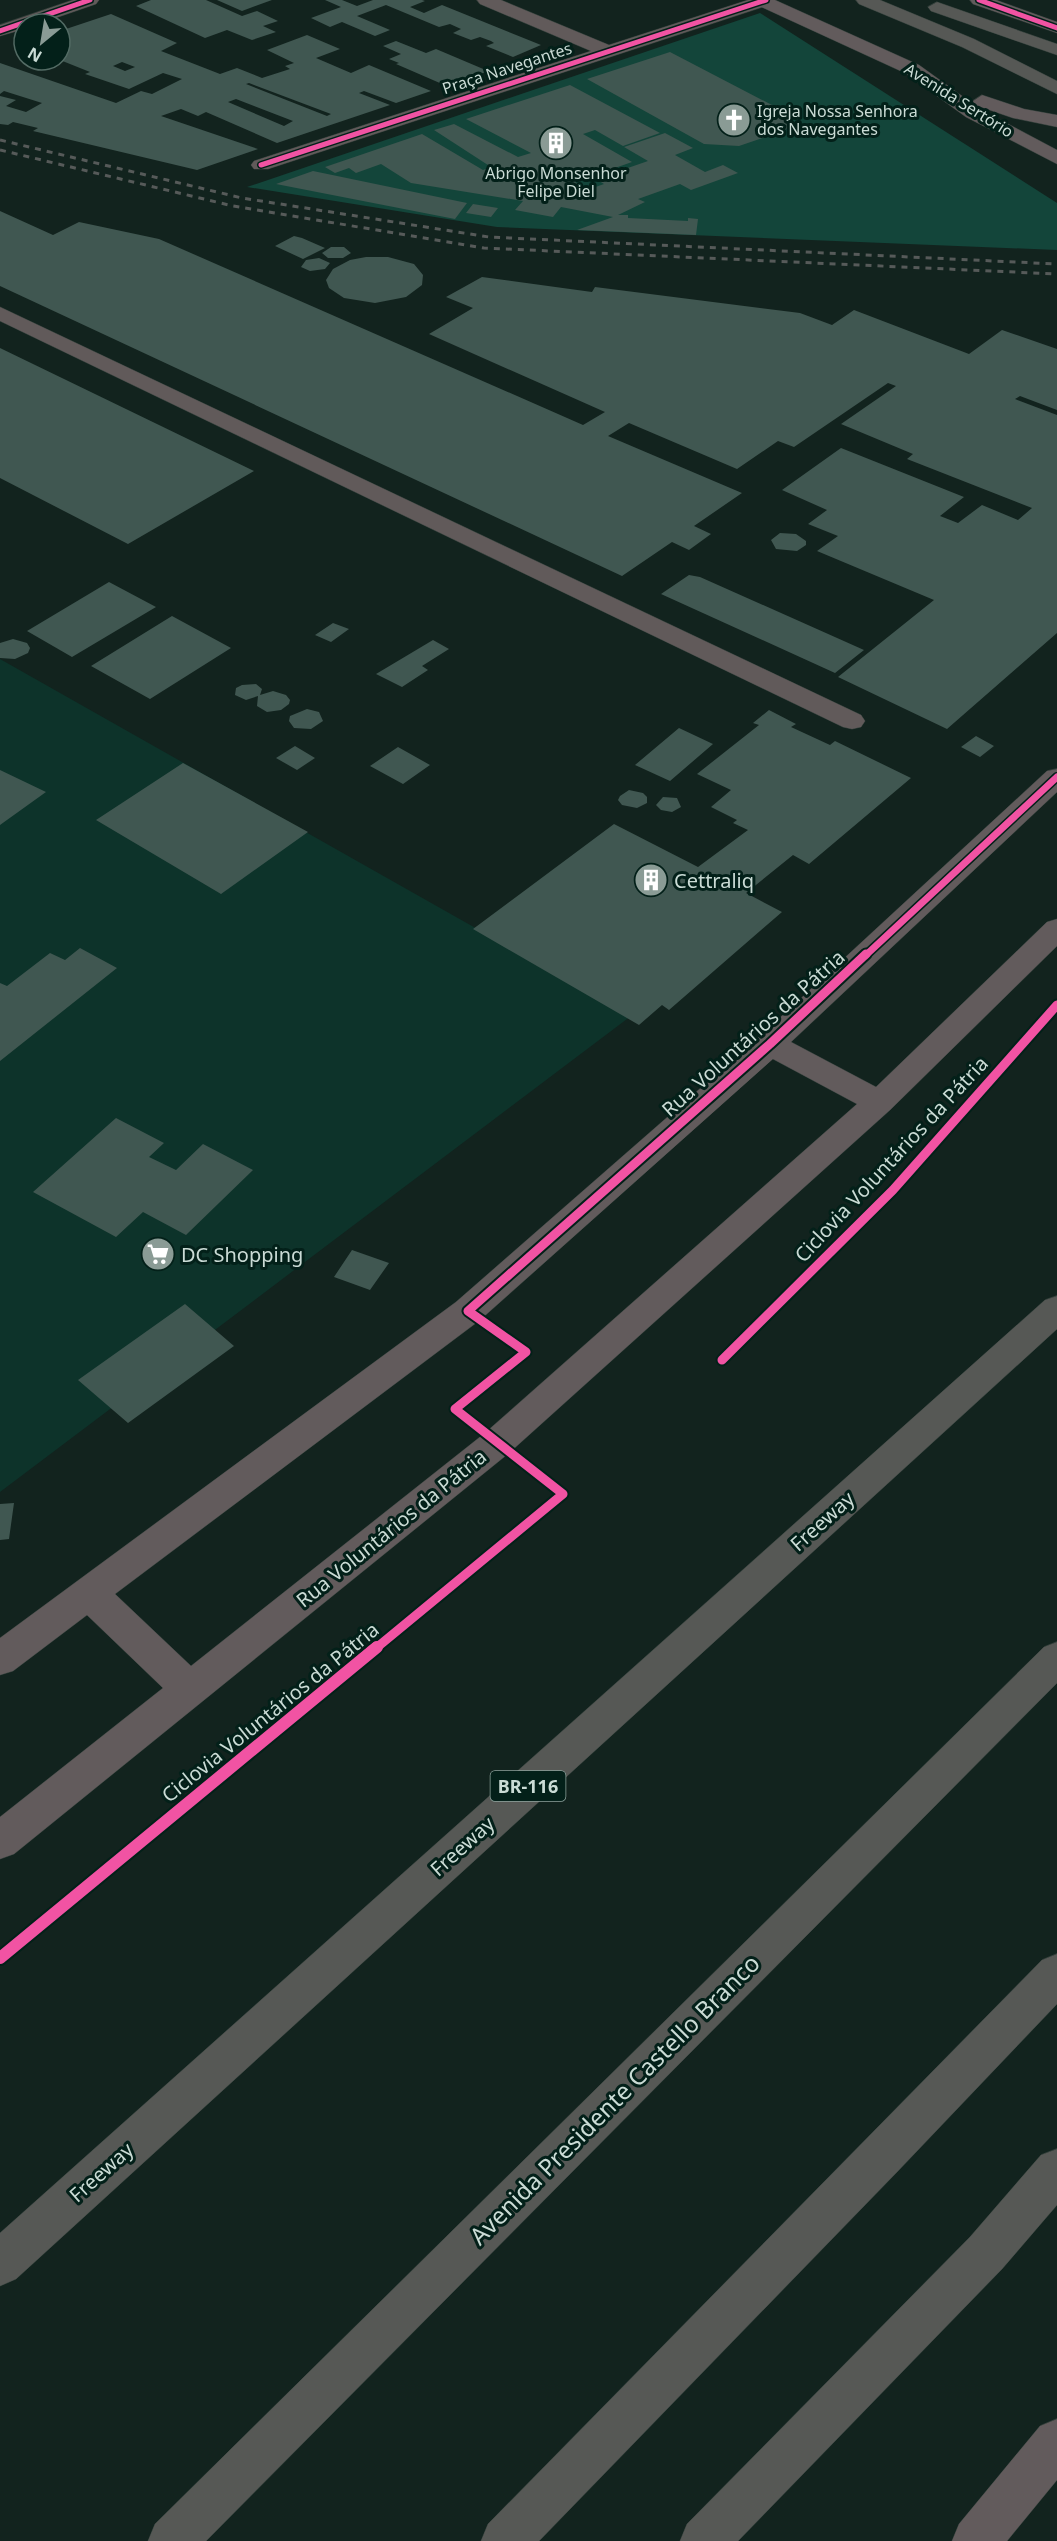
<svg xmlns="http://www.w3.org/2000/svg" width="1057" height="2541" font-family="'Noto Sans',sans-serif">
<style>
.built{fill:#0d332a}
.green{fill:#13453a}
.building{fill:#405751;fill-rule:evenodd}
.lines{fill:none;stroke-linecap:round;stroke-linejoin:round}
.lane-casing{stroke:#313f3a;stroke-width:1}
.street-casing{stroke:#313f3a;stroke-width:1}
.secondary-casing{stroke:#313f3a;stroke-width:1}
.highway-casing{stroke:#313f3a;stroke-width:1}
.lane{fill:#615a5a;fill-rule:evenodd}
.street{fill:#615a5a;fill-rule:evenodd}
.secondary{fill:#625b5c;fill-rule:evenodd}
.highway{fill:#565855;fill-rule:evenodd}
.rail{stroke:#565a59;stroke-width:3;stroke-dasharray:6 6;stroke-linecap:butt}
.cycleway-far3-casing{stroke:#032019;stroke-width:8}
.cycleway-far2-casing{stroke:#032019;stroke-width:10}
.cycleway-far1-casing{stroke:#032019;stroke-width:13}
.cycleway-casing{stroke:#032019;stroke-width:16}
.cycleway-far3{stroke:#f153a3;stroke-width:5}
.cycleway-far2{stroke:#f153a3;stroke-width:7}
.cycleway-far1{stroke:#f153a3;stroke-width:9}
.cycleway{stroke:#f153a3;stroke-width:12}
.labels{text-anchor:middle;dominant-baseline:central;stroke-width:6;stroke-linejoin:round;paint-order:stroke}
.far-street-label{font-size:16px;fill:#cadbd5;stroke:#032019}
.far-poi-label{font-size:16px;fill:#cadbd5;stroke:#032019;text-anchor:start}
.shield{fill:#032019;stroke:#8ea39d;stroke-width:1.5}
.shield-label{font-size:18px;font-weight:bold;fill:#cadbd5}
.poi-label{font-size:20px;fill:#cadbd5;stroke:#032019;text-anchor:start}
.street-label{font-size:20px;fill:#cadbd5;stroke:#032019}
.near-street-label{font-size:24px;fill:#cadbd5;stroke:#032019}
</style>
<rect width="100%" height="100%" fill="#12231e"/>
<!-- built -->
<path class="built" d="M0,659L631,1016L0,1492Z"/>
<!-- green -->
<path class="green" d="M760,13L1057,203V250L497,227L247,187Z"/>
<!-- building -->
<path class="building" d="M151,0H206L242,16L257,11L278,21L263,26L276,32L252,40L227,30L205,38L136,6Z
M217,0H272L242,11Z
M325,0H342L357,6L373,0H422L425,1L410,7L424,13L442,5L541,45L513,57L486,46L494,43L491,41L480,37L471,40L453,33L461,29L450,24L439,27L386,5L357,16L390,30L375,36L342,22L330,27L311,18L341,7Z
M111,14L177,43L161,51L220,74L237,68L262,78L290,69L285,66L294,63L267,50L307,35L340,49L316,58L351,73L369,65L431,91L396,103L364,91L359,93L390,105L277,143L206,112L198,116L181,109L161,116L258,149L197,170L33,131L38,128L13,122L8,125L0,124V96L16,100L6,106L26,112L42,103L4,91L0,94V63L116,103L141,91L152,94L182,79L163,73L129,89L85,74L90,72L60,60V31ZM122,62L135,67L125,71L113,66ZM249,83L331,114L327,116L246,84ZM236,99L293,121L284,126L228,102Z
M396,41L426,53L436,49L488,71L449,87L396,64L399,63L389,59L401,54L383,46Z
M670,52L793,116L786,130L739,146L704,144L587,79Z
M570,85L660,133L623,146L595,130L583,134L632,162L575,182L587,190L604,184L596,179L648,161L624,147L665,133L693,148L675,155L705,172L723,165L738,173L691,190L680,184L638,199L645,202L618,215H628V218L688,221V218L698,219L696,235L577,230L613,217L561,207L553,217L515,210L523,201L411,183L381,164L356,173L349,168L335,173L325,167L422,134L483,170L491,167L434,130L454,124L518,157L531,153L466,119Z
M313,171L467,203L455,219L276,184Z
M473,204L498,208L491,217L466,213Z
M0,211L53,235L79,222L159,239L583,425L605,412L429,334L473,308L446,297L482,277L592,292L595,287L800,313L832,325L854,310L969,354L1002,330L1057,349V410L1020,396L1015,399L1057,415V633L947,729L838,677L934,600L817,551L838,536L808,524L827,510L782,490L841,448L964,497L940,516L958,523L982,505L1018,520L1032,508L907,459L913,454L841,424L896,386L888,383L794,447L778,441L737,469L629,423L608,436L742,493L694,526L711,534L689,550L672,542L622,576L0,286Z
M294,236L302,238L325,248L303,259L275,246Z
M331,247H344L351,253L343,258H328L322,253Z
M366,257H388L414,264L423,275L422,285L406,297L375,303L344,298L329,288L326,280L333,269L350,260Z
M319,258L330,263L325,269L310,271L301,267L306,260Z
M0,348L254,471L128,544L0,478Z
M780,533L796,534L806,541V545L797,551L776,549L771,540Z
M689,575L700,577L864,650L835,673L661,594Z
M109,582L156,607L72,657L27,631Z
M172,616L231,648L150,699L91,666Z
M333,623L349,629L331,642L315,635Z
M13,639L27,643L30,648L28,653L15,659L0,658V643Z
M433,640L449,649L422,666L428,670L402,687L376,674Z
M256,684L262,689L260,695L273,691L286,695L290,700L289,704L281,710L267,712L257,706L258,696L246,700L235,695L236,688L242,685Z
M307,709L319,712L323,721L311,729L294,728L289,721L290,716Z
M769,710L796,724L791,727L830,745L835,741L911,778L809,864L793,855L746,893L782,912L669,1010L662,1005L639,1025L473,929L614,824L698,867L748,830L733,823L737,820L711,807L731,790L697,774L759,725L753,723Z
M679,728L713,744L670,781L635,765Z
M976,736L994,746L980,757L961,747Z
M295,746L315,758L297,770L276,758Z
M398,747L430,765L403,784L370,766Z
M183,763L308,832L221,894L96,820Z
M0,770L46,792L0,825Z
M629,790L643,793L647,797V803L637,808L622,805L618,800L620,796Z
M663,797L677,798L681,807L672,812L661,810L656,805Z
M80,948L117,968L0,1061V983L7,986L50,953L65,960Z
M116,1118L164,1143L149,1157L176,1170L203,1144L253,1170L186,1235L143,1212L116,1237L33,1192Z
M352,1250L389,1263L370,1290L334,1277Z
M185,1304L234,1346L128,1423L78,1380Z
M14,1503L9,1539L0,1540V1504Z"/>
<g class="lines">
<defs>
<path id="lane" d="M0,307L861,715L865,721L861,727L852,729L843,727L0,321Z"/>
<path id="street" d="M73,0H99L96,4L38,24H24V29L0,36V25Z
M477,0H501L609,45L748,0H775L772,4L268,169H254L251,165L254,161L591,51L480,4Z"/>
<path id="secondary" d="M752,0H775L919,65L980,109L1057,150V164L966,117L905,73L755,4Z
M970,0H996L1057,22V33L973,4Z
M982,95L1024,109L1057,115V127L1013,118L975,105L973,101Z
M1057,769V792L791,1042L876,1087L1047,922L1057,919V946L890,1110L509,1453L14,1854L0,1859V1817L163,1688L87,1615L13,1671L0,1675V1638L456,1302L759,1037L1047,771ZM773,1059L857,1104L485,1433L191,1666L115,1594L480,1320Z
M1057,2419V2480L1007,2541H952L959,2524L1040,2426Z"/>
<path id="highway" d="M856,0H880L974,39L1057,81V94L962,47L859,4Z
M937,2L1057,44V55L931,11L928,7Z
M1057,1296V1329L16,2279L0,2286V2233L1045,1300Z
M1057,1642V1683L206,2541H148L155,2524L1044,1647Z
M1057,1954V2004L897,2172L539,2541H481L488,2524L1042,1960Z
M1057,2149V2205L1002,2269L738,2541H680L687,2524L970,2237L1041,2155Z"/>
</defs>
<!-- lane casing -->
<use href="#lane" class="lane-casing"/>
<!-- street casing -->
<use href="#street" class="street-casing"/>
<!-- secondary casing -->
<use href="#secondary" class="secondary-casing"/>
<!-- highway casing -->
<use href="#highway" class="highway-casing"/>
<!-- lane -->
<use href="#lane" class="lane"/>
<!-- street -->
<use href="#street" class="street"/>
<!-- secondary -->
<use href="#secondary" class="secondary"/>
<!-- highway -->
<use href="#highway" class="highway"/>
<!-- rail -->
<path class="rail" d="M0,140L242,198L489,237L1057,264
M0,150L233,206L484,248L1057,274"/>
<defs>
<path id="cycleway-far3" d="M979,0L1057,28
M0,31L90,0
M261,165L766,0"/>
<path id="cycleway-far2" d="M865,956L1057,777"/>
<path id="cycleway-far1" d="M722,1360L893,1190L1057,1005
M375,1649L563,1494L455,1409L526,1352L468,1311L770,1044L866,954"/>
<path id="cycleway" d="M0,1958L377,1647"/>
</defs>
<!-- cycleway-far3 casing -->
<use href="#cycleway-far3" class="cycleway-far3-casing"/>
<!-- cycleway-far2 casing -->
<use href="#cycleway-far2" class="cycleway-far2-casing"/>
<!-- cycleway-far1 casing -->
<use href="#cycleway-far1" class="cycleway-far1-casing"/>
<!-- cycleway casing -->
<use href="#cycleway" class="cycleway-casing"/>
<!-- cycleway-far3 -->
<use href="#cycleway-far3" class="cycleway-far3"/>
<!-- cycleway-far2 -->
<use href="#cycleway-far2" class="cycleway-far2"/>
<!-- cycleway-far1 -->
<use href="#cycleway-far1" class="cycleway-far1"/>
<!-- cycleway -->
<use href="#cycleway" class="cycleway"/>
</g>
<!-- icons -->
<defs>
<symbol id="church-disc" viewBox="-11 -11 22 22"><circle r="9.5" fill="#8a9b95" stroke="#032019"/><path d="M-1.2-6h2.4v3.5h3.3v2.4h-3.3V6h-2.4V-.1h-3.3v-2.4h3.3Z" fill="#fff"/></symbol>
<symbol id="building-disc" viewBox="-11 -11 22 22"><circle r="9.5" fill="#8a9b95" stroke="#032019"/><path d="M-4-6H4V6H1V3H-1V6H-4ZM-2.5-4.3h1.7v1.8h-1.7ZM.8-4.3h1.7v1.8H.8ZM-2.5-1h1.7V.8h-1.7ZM.8-1h1.7V.8H.8Z" fill="#fff"/></symbol>
<symbol id="supermarket-disc" viewBox="-11 -11 22 22"><circle r="9.5" fill="#8a9b95" stroke="#032019"/><path d="M-6-5.5h2.5l.6 2H6L4.5 2H-2.5L-4.4-4H-6ZM-1.5 3.2a1.3 1.3 0 1 0 .1 0ZM3 3.2a1.3 1.3 0 1 0 .1 0Z" fill="#fff"/></symbol>
</defs>
<g fill-rule="evenodd">
<use href="#church-disc" x="715" y="101" width="38" height="38"/>
<use href="#building-disc" x="537" y="124" width="38" height="38"/>
<use href="#building-disc" x="632" y="861" width="38" height="38"/>
<use href="#supermarket-disc" x="139" y="1235" width="38" height="38"/>
</g>
<g class="labels">
<!-- far-street labels -->
<g class="far-street-label">
<text transform="translate(507 68) rotate(-18)">Praça Navegantes</text>
<text transform="translate(959 100) rotate(32)">Avenida Sertório</text>
</g>
<!-- far-poi labels -->
<g class="far-poi-label">
<text x="757" y="111">Igreja Nossa Senhora<tspan x="757" dy="18">dos Navegantes</tspan></text>
<text x="556" y="173" text-anchor="middle">Abrigo Monsenhor<tspan x="556" dy="18">Felipe Diel</tspan></text>
</g>
<!-- shield labels -->
<rect class="shield" x="490.5" y="1771" width="75" height="30" rx="4.5"/>
<g class="shield-label">
<text x="528" y="1786">BR-116</text>
</g>
<!-- poi labels -->
<g class="poi-label">
<text x="674" y="880">Cettraliq</text>
<text x="181" y="1254">DC Shopping</text>
</g>
<!-- street labels -->
<g class="street-label">
<text transform="translate(753 1033) rotate(-42)">Rua Voluntários da Pátria</text>
<text transform="translate(891 1159) rotate(-47)">Ciclovia Voluntários da Pátria</text>
<text transform="translate(822 1521) rotate(-42)">Freeway</text>
<text transform="translate(391 1528) rotate(-39)">Rua Voluntários da Pátria</text>
<text transform="translate(270 1712) rotate(-39)">Ciclovia Voluntários da Pátria</text>
<text transform="translate(462 1846) rotate(-42)">Freeway</text>
<text transform="translate(101 2172) rotate(-42)">Freeway</text>
</g>
<!-- near-street labels -->
<g class="near-street-label">
<text transform="translate(614 2099) rotate(-45)">Avenida Presidente Castello Branco</text>
</g>
</g>
<!-- north arrow -->
<g transform="translate(42 42) rotate(210)"><circle r="28" fill="#032019" stroke="#536b64" stroke-width="1.5"/>
<path d="M0-4.5L10 22L0 15L-10 22Z" fill="#8a9b95"/>
<text y="-9" font-size="16" font-weight="bold" text-anchor="middle" fill="#cadbd5">N</text>
</g>
</svg>
